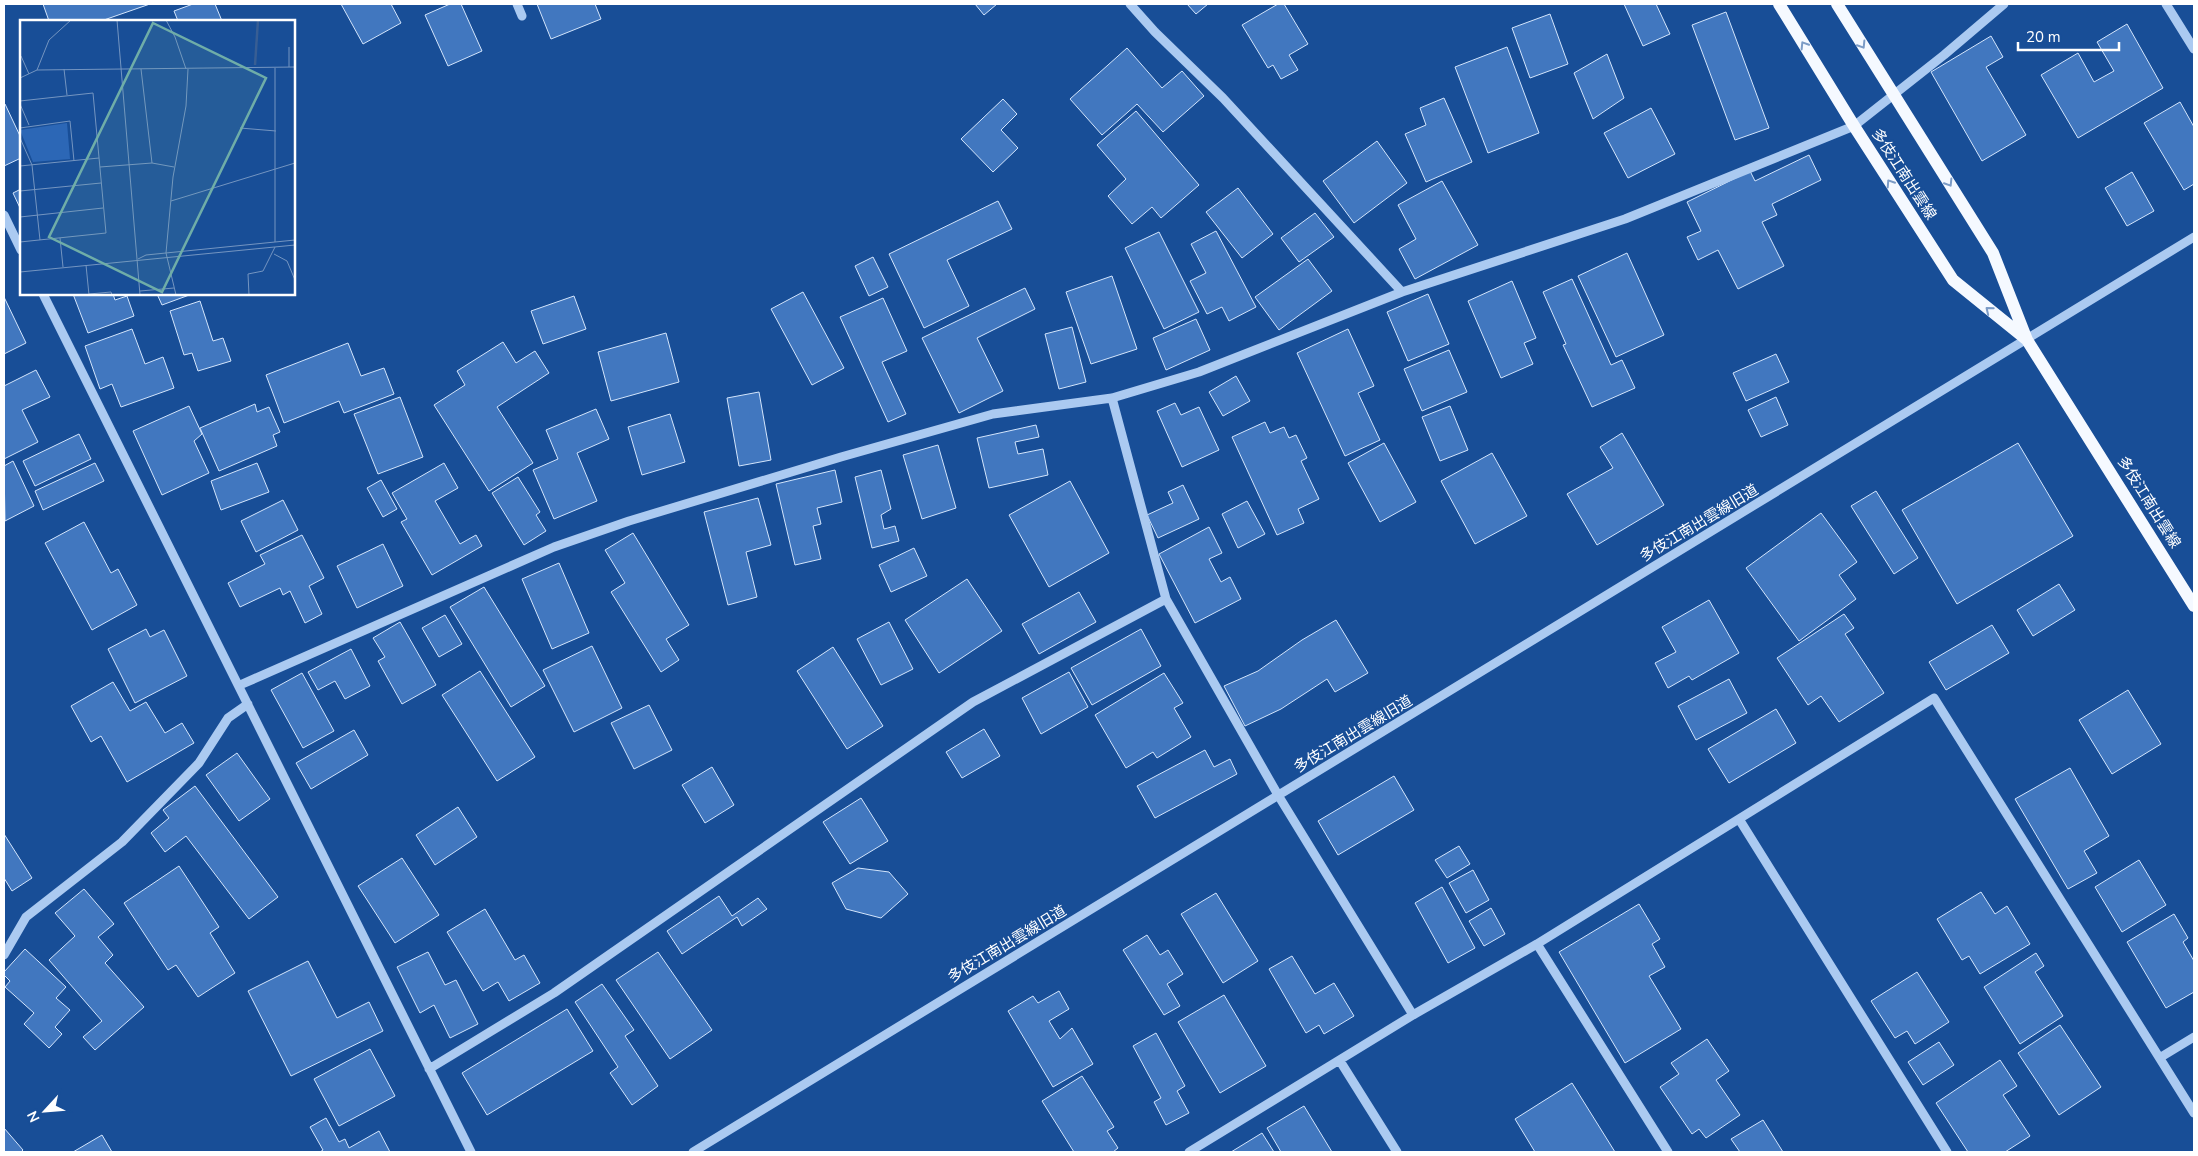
<svg xmlns="http://www.w3.org/2000/svg" width="2198" height="1156" font-family="'Nunito Sans','Noto Sans JP',sans-serif">
<style>
.building{fill:#4177bf;stroke:#d3e5fc}
.lines{fill:none;stroke-linecap:round;stroke-linejoin:round}
.minor{stroke:#abcaf1;stroke-width:9}
.major{stroke:#f5f9ff;stroke-width:12}
.oneway{stroke:#7b9bc6}
.labels{text-anchor:middle;dominant-baseline:central;stroke-width:4;stroke-linejoin:round;paint-order:stroke}
.street-label{font-size:15px;fill:#fff;stroke:#184e97}
.inset-river{fill:none;stroke:#385e94;stroke-width:2.5}
.inset-road{fill:none;stroke:#7495c1;stroke-width:1}
.view{fill:#6fada8;fill-opacity:0.15;stroke:#6fada8;stroke-width:2.5}
.inset-edge{fill:none;stroke:#fff;stroke-width:2.5}
</style>
<rect width="100%" height="100%" fill="#184e97"/>
<!-- building -->
<path class="building" d="M43,4H150L101,21H49Z
M193,4H215L222,21H178L174,11Z
M341,4H391L401,23L363,44Z
M450,4H461L482,51L448,66L425,15Z
M537,4H595L601,19L551,39Z
M975,4H997L984,15Z
M1187,4H1208L1196,14Z
M1278,4H1284L1308,44L1289,55L1298,70L1281,79L1273,65L1268,68L1242,25Z
M1624,4H1656L1670,34L1643,46Z
M1726,12L1769,128L1735,140L1692,25Z
M1550,14L1568,64L1530,78L1512,28Z
M2127,24L2163,88L2078,138L2041,75L2078,53L2094,82L2114,71L2097,42Z
M1991,36L2003,57L1986,67L2026,135L1982,161L1931,72Z
M1507,47L1539,133L1488,153L1455,67Z
M1127,48L1162,88L1182,71L1204,96L1163,132L1137,104L1102,135L1070,99Z
M1607,54L1624,98L1593,119L1574,73Z
M1444,98L1472,162L1426,182L1405,134L1426,125L1420,108Z
M1003,99L1017,114L1001,130L1018,148L993,172L961,139Z
M2180,102L2194,127V184L2184,190L2144,123Z
M4,104H5L21,138V158L4,166Z
M1651,108L1675,154L1628,178L1604,133Z
M1136,111L1199,185L1161,218L1152,207L1132,224L1108,196L1126,179L1097,145Z
M1377,141L1407,183L1354,223L1323,181Z
M1809,155L1821,180L1772,204L1777,215L1762,222L1784,266L1738,289L1718,250L1698,260L1687,237L1701,231L1687,202L1750,171L1755,181Z
M2132,172L2154,211L2127,226L2105,188Z
M1442,181L1478,245L1415,279L1399,249L1416,239L1398,205Z
M1238,188L1273,234L1242,258L1206,212Z
M21,189V210L13,193Z
M998,201L1012,229L947,260L969,306L924,328L889,254Z
M1315,213L1334,237L1299,262L1281,238Z
M1216,231L1256,307L1229,321L1222,307L1207,314L1190,281L1206,273L1191,244Z
M1159,232L1199,312L1164,329L1125,248Z
M1627,253L1664,335L1616,357L1578,276Z
M873,257L888,287L869,296L855,266Z
M1308,259L1332,291L1279,330L1255,297Z
M1112,276L1137,349L1091,364L1066,292Z
M1572,279L1611,365L1622,360L1635,388L1592,407L1563,345L1566,344L1543,292Z
M1512,281L1536,338L1524,343L1533,364L1501,378L1468,301Z
M1025,288L1035,309L977,338L1003,391L959,413L922,338Z
M803,292L844,368L812,385L771,309Z
M73,294H113L115,300L127,296L134,316L88,333Z
M157,294H192L162,305Z
M1428,294L1449,344L1408,361L1387,312Z
M574,296L586,329L543,344L531,311Z
M4,297L26,343L4,354Z
M883,298L907,351L882,362L906,414L888,422L840,317Z
M200,301L213,341L223,338L231,361L198,371L192,353L184,355L170,311Z
M1196,319L1210,350L1166,370L1153,338Z
M1072,327L1086,382L1059,389L1045,334Z
M132,329L145,364L163,357L174,388L121,407L112,384L100,389L85,346Z
M1348,329L1374,386L1358,393L1380,440L1345,456L1297,353Z
M666,333L679,382L611,401L598,352Z
M503,342L516,363L535,351L549,373L497,407L533,463L489,491L434,405L465,385L457,371Z
M348,343L361,376L384,368L394,394L344,413L339,401L284,423L266,375Z
M1449,350L1467,392L1422,411L1404,369Z
M1776,354L1789,382L1746,401L1733,373Z
M36,370L50,397L22,410L38,442L4,459V386Z
M1236,376L1250,401L1223,416L1209,392Z
M759,392L771,460L739,466L727,398Z
M400,397L423,457L378,474L354,414Z
M1776,397L1788,425L1761,437L1748,410Z
M1175,403L1181,415L1199,407L1219,450L1182,467L1157,411Z
M255,404L257,412L269,407L280,432L273,435L277,446L219,471L200,428Z
M189,406L202,434L194,441L209,473L162,495L133,431Z
M1450,406L1468,450L1440,461L1422,417Z
M596,409L609,439L577,453L597,501L554,519L533,470L558,459L546,430Z
M670,414L685,462L642,475L628,427Z
M1265,422L1270,433L1284,427L1289,438L1296,435L1307,458L1301,461L1319,499L1298,509L1304,523L1277,535L1232,437Z
M1036,425L1039,437L1015,442L1018,454L1043,449L1048,475L989,488L977,438Z
M1622,433L1664,505L1597,545L1567,494L1613,468L1600,447Z
M79,434L91,459L35,486L23,461Z
M1384,443L1416,502L1380,522L1348,463Z
M2018,443L2073,536L1957,604L1902,510Z
M938,445L956,508L922,519L903,455Z
M1492,453L1527,516L1475,544L1441,481Z
M13,461L34,506L5,521L4,466Z
M95,463L104,481L43,510L35,491Z
M257,463L269,492L221,510L211,481Z
M444,463L458,488L435,501L460,544L476,535L482,546L432,575L401,522L407,519L392,493Z
M835,470L842,502L817,508L821,524L813,526L821,559L795,565L776,484Z
M881,470L891,509L881,515L884,529L895,526L899,541L872,548L855,477Z
M518,477L540,512L536,515L546,531L524,545L492,493Z
M381,480L397,509L383,517L367,488Z
M1070,481L1109,553L1049,587L1009,515Z
M1183,485L1199,519L1158,538L1147,515L1173,503L1168,492Z
M1876,491L1918,558L1894,574L1851,506Z
M758,498L771,545L746,552L757,597L728,605L704,512Z
M283,500L298,530L256,552L241,521Z
M1247,501L1265,534L1238,548L1222,514Z
M1821,513L1857,562L1839,575L1856,599L1799,641L1746,568Z
M84,522L111,573L118,569L137,605L92,630L45,543Z
M1209,527L1222,553L1209,559L1221,582L1230,577L1241,599L1195,623L1159,554Z
M633,533L689,625L666,639L679,660L661,672L611,592L625,583L605,550Z
M302,535L324,578L309,586L322,614L305,623L290,591L283,595L280,588L240,607L228,583L265,564L260,555Z
M383,544L403,586L357,608L337,566Z
M914,548L927,576L891,592L879,565Z
M559,563L589,633L552,649L522,579Z
M967,579L1002,631L939,673L905,620Z
M2059,584L2075,610L2033,636L2017,610Z
M484,587L545,686L511,707L450,607Z
M1079,592L1096,622L1039,654L1022,624Z
M1709,600L1739,653L1692,680L1689,676L1668,688L1655,663L1676,652L1662,627Z
M1844,614L1854,628L1845,634L1884,693L1839,722L1821,696L1808,705L1777,658Z
M445,615L462,644L439,657L422,628Z
M1336,620L1368,673L1335,692L1327,679L1281,709L1245,726L1224,686L1258,671L1302,640Z
M400,622L436,685L402,704L378,661L385,657L373,638Z
M889,622L913,669L881,685L857,639Z
M1992,625L2009,653L1946,690L1929,662Z
M146,629L150,637L164,630L187,676L135,703L108,649Z
M1141,629L1161,666L1092,705L1071,668Z
M592,646L622,708L574,732L543,670Z
M833,647L883,726L847,749L797,671Z
M351,649L370,686L345,699L335,681L318,690L308,672Z
M480,671L535,757L497,781L442,695Z
M1069,672L1088,707L1041,734L1022,698Z
M302,673L334,731L303,748L271,690Z
M1164,673L1183,703L1174,708L1191,737L1157,758L1153,752L1126,768L1095,715Z
M1729,679L1747,713L1696,740L1678,706Z
M113,682L130,711L146,702L165,733L182,723L194,743L127,782L101,736L91,742L71,706Z
M2128,690L2161,744L2112,774L2079,720Z
M649,705L672,750L634,769L611,723Z
M1776,709L1796,743L1729,783L1708,749Z
M984,729L1000,756L962,778L946,752Z
M354,730L368,755L311,789L296,763Z
M1205,750L1214,767L1230,759L1237,774L1155,818L1137,786Z
M237,753L270,799L239,821L206,775Z
M712,767L734,805L705,823L682,785Z
M2070,768L2109,836L2084,851L2097,873L2068,889L2015,799Z
M1394,776L1414,810L1338,855L1318,821Z
M195,786L278,897L249,919L186,836L165,852L151,833L169,818L163,810Z
M861,798L888,841L850,864L823,822Z
M458,807L477,837L435,865L416,835Z
M4,834L32,878L12,891L4,878Z
M1459,846L1470,864L1447,878L1435,860Z
M402,858L439,915L395,943L358,886Z
M2139,860L2166,905L2122,932L2095,887Z
M179,866L219,927L210,933L235,973L198,997L176,965L168,970L124,903Z
M858,868L889,872L908,894L881,918L846,909L832,883Z
M1473,870L1489,900L1466,913L1449,883Z
M1442,887L1475,948L1448,963L1415,903Z
M84,889L114,924L98,937L113,955L105,963L144,1007L95,1050L83,1037L102,1021L49,960L75,936L55,913Z
M1981,892L1995,914L2007,906L2030,944L1980,974L1969,956L1962,960L1937,919Z
M1216,893L1258,961L1223,983L1181,914Z
M719,896L732,916L758,898L767,909L742,926L737,917L682,954L667,931Z
M1639,904L1660,939L1652,944L1665,967L1649,976L1681,1029L1625,1063L1559,952Z
M1491,908L1505,934L1484,946L1469,921Z
M485,909L515,960L524,955L540,983L509,1001L498,982L483,991L447,932Z
M2174,914L2188,938L2183,942L2194,961V992L2166,1008L2127,942Z
M1147,935L1160,955L1168,950L1183,974L1167,984L1180,1006L1164,1015L1123,950Z
M25,949L66,987L56,998L70,1010L55,1027L62,1034L49,1048L24,1024L34,1013L5,987L10,981L4,975V972Z
M428,952L445,985L456,980L478,1024L450,1038L434,1005L420,1013L397,967Z
M658,952L712,1030L670,1059L616,980Z
M2036,953L2044,966L2035,972L2063,1016L2020,1044L1984,987Z
M1292,956L1315,994L1334,983L1354,1016L1324,1034L1319,1025L1306,1033L1269,969Z
M308,961L337,1018L369,1002L383,1031L291,1076L248,991Z
M1917,972L1949,1022L1915,1044L1907,1031L1895,1038L1871,1001Z
M602,984L634,1030L625,1036L658,1086L632,1105L610,1073L618,1067L575,1002Z
M1059,991L1069,1009L1049,1021L1060,1039L1072,1028L1093,1064L1053,1087L1008,1011L1033,996L1038,1003Z
M1224,995L1266,1066L1220,1093L1178,1022Z
M567,1009L593,1051L487,1115L462,1073Z
M2060,1025L2101,1087L2059,1115L2018,1053Z
M1156,1033L1185,1086L1177,1091L1189,1113L1166,1125L1154,1102L1161,1098L1133,1046Z
M1707,1039L1729,1071L1716,1080L1740,1115L1706,1138L1699,1129L1692,1134L1660,1087L1679,1074L1671,1063Z
M1939,1042L1954,1065L1923,1085L1908,1062Z
M370,1049L395,1096L339,1126L314,1079Z
M2000,1060L2017,1086L2003,1095L2030,1136L2005,1152H1968L1936,1103Z
M1082,1076L1114,1127L1107,1131L1118,1148L1113,1152H1074L1042,1101Z
M1572,1083L1615,1152H1535L1515,1119Z
M1304,1106L1332,1152H1281L1267,1128Z
M326,1118L339,1142L345,1139L349,1148L379,1131L390,1152H320L323,1150L310,1127Z
M1763,1120L1783,1152H1740L1731,1139Z
M4,1128L23,1150L21,1152H4Z
M1262,1133L1274,1152H1231Z
M102,1135L112,1152H73Z"/>
<g class="lines">
<!-- minor -->
<path class="minor" d="M517,4L522,16
M1130,4L1155,32L1223,98L1402,292
M2166,4L2194,49
M4,215L21,250
M43,294L471,1152
M1112,398L1166,599L1278,795L1413,1015
M240,685L554,547L629,521L841,457L993,414L1112,398L1199,372L1402,292L1625,219L1854,126L1944,55L2004,4
M1739,819L1947,1152
M1537,944L1668,1152
M4,955L26,917L122,842L199,763L228,718L248,704
M2161,1057L2194,1037
M1340,1061L1397,1152
M429,1069L554,993L973,702L1166,599
M693,1152L2194,237
M1189,1152L1413,1015L1537,944L1934,698L2194,1113"/>
<!-- major -->
<path class="major" d="M1779,4L1854,126L1953,280L2026,339
M1837,4L1993,253L2027,340L2194,606"/>
</g>
<!-- one-way arrows -->
<defs><path id="oneway-chevron" d="M-2-3.5L2.5 0L-2 3.5" fill="none" stroke-width="1.6" stroke-linecap="round" stroke-linejoin="round" transform="scale(1.25)"/></defs>
<g class="oneway">
<use href="#oneway-chevron" transform="translate(1804 45) rotate(-122)"/>
<use href="#oneway-chevron" transform="translate(1862 45) rotate(58)"/>
<use href="#oneway-chevron" transform="translate(1890 183) rotate(-123)"/>
<use href="#oneway-chevron" transform="translate(1949 183) rotate(58)"/>
<use href="#oneway-chevron" transform="translate(1989 310) rotate(-141)"/>
</g>
<g class="labels">
<!-- street labels -->
<g class="street-label">
<text transform="translate(1904 174) rotate(57)">多伎江南出雲線</text>
<text transform="translate(2149 502) rotate(58)">多伎江南出雲線</text>
<text transform="translate(1699 523) rotate(-31)">多伎江南出雲線旧道</text>
<text transform="translate(1353 734) rotate(-31)">多伎江南出雲線旧道</text>
<text transform="translate(1007 944) rotate(-31)">多伎江南出雲線旧道</text>
</g>
</g>
<!-- overview -->
<g transform="translate(20 20)">
<rect width="275" height="275" fill="#184e97"/>
<path d="M47,103L50,139L13,142L0,110Z" fill="#2c67b6"/>
<path class="inset-river" d="M235,45L238,0"/>
<path class="inset-road" d="M97,0L120,275M146,0L155,17L166,49M269,27V47M1,36L9,54M44,49L47,75M121,49L132,143M17,50L29,20L51,0M0,58L17,50L275,47M0,81L73,73L86,213L0,222M0,84L9,105M0,108L50,101L54,141M220,108L256,111M0,118L12,145L20,220M0,146L79,138M80,147L132,143L154,147M0,171L81,163M151,181L275,143M0,197L83,188M40,218L43,247M255,222V48M254,234L267,241L275,260M118,239L126,235L275,220M66,245L69,275M0,252L275,225M120,271L154,268M69,274L91,272L92,275M156,275L146,233L153,157L166,86L168,49M229,275L228,254L243,251L255,227"/>
<path class="view" d="M133,3L246,58L142,272L29,217Z"/>
<rect width="275" height="275" class="inset-edge"/>
</g>
<!-- border -->
<rect width="2198" height="1156" fill="none" stroke="#ffffff" stroke-width="10"/>
<!-- north arrow -->
<g transform="translate(45 1111) rotate(244)" stroke="#184e97" stroke-width="4" paint-order="stroke">
<path d="M0-4L9 19L0 12L-9 19Z" fill="#ffffff"/>
<text y="-8" font-size="14" font-weight="bold" text-anchor="middle" fill="#ffffff">N</text>
</g>
<!-- scale -->
<path d="M2018 42v8h101v-8" fill="none" stroke="#ffffff" stroke-width="2.5"/>
<text x="2026" y="42" font-size="15" fill="#ffffff" stroke="#184e97" stroke-width="4" paint-order="stroke">20 m</text>
</svg>
